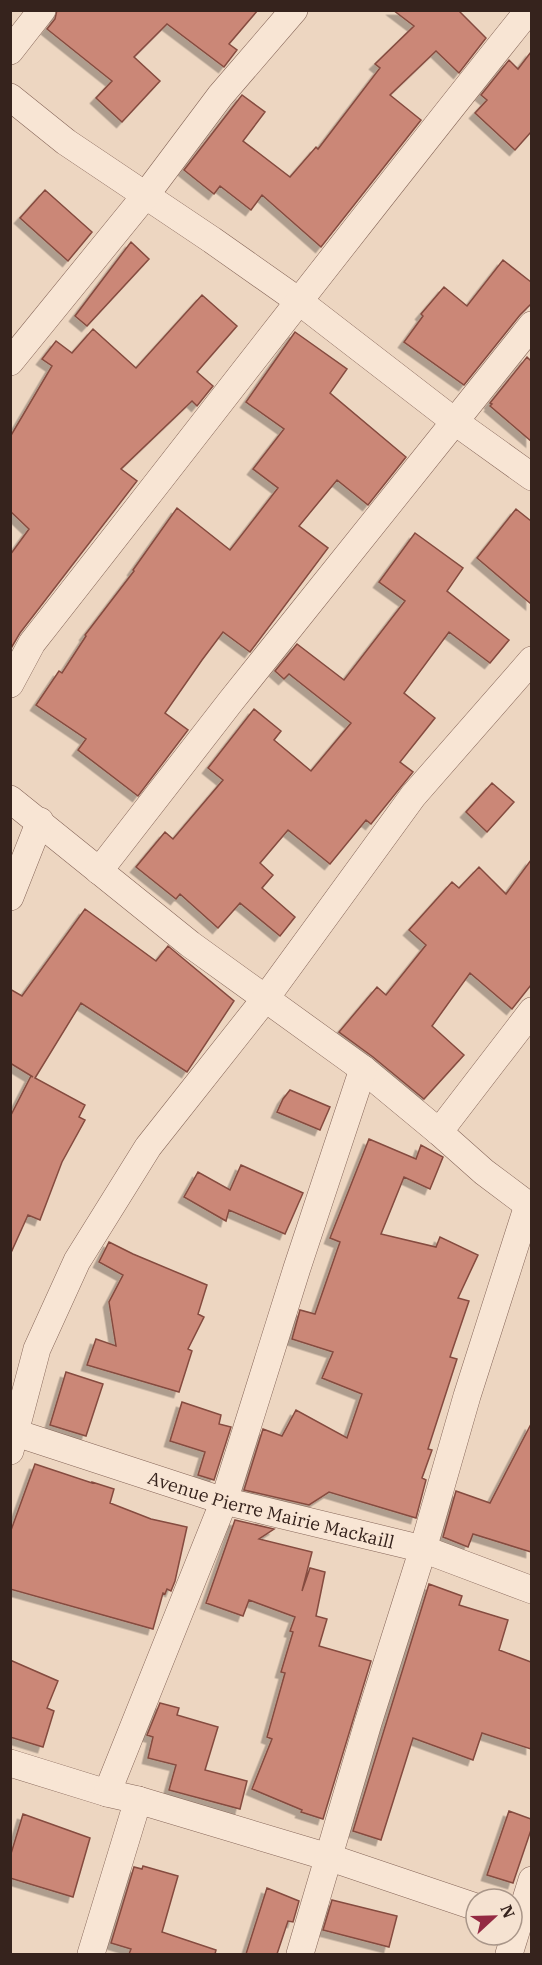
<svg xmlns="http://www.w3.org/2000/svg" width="542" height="1965" font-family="'IBM Plex Serif',serif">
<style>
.building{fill:#cb8777;stroke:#854b3f;stroke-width:1.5;filter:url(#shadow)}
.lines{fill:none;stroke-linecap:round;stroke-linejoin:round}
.street-casing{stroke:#866659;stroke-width:28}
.street{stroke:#f8e5d4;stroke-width:27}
.labels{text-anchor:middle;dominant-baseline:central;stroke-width:6;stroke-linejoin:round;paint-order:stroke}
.street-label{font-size:18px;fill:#36231d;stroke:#f5e2d1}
</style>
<defs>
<filter id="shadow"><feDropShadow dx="-5.5" dy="5.5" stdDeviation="0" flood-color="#0004"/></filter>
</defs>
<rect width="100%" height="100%" fill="#edd6c1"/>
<!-- building -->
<path class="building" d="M57,10H258L229,44L237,50L224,67L167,24L134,57L160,81L122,122L96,98L112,81L47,29L55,19Z
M393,10H458L486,38L459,73L436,51L390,95L421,120L321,247L262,195L251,210L220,186L214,194L184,170L242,95L265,112L243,141L290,177L316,147L318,149L380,68L375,64L414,26Z
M531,52V132L515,150L475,113L487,100L481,95L509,60L518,69Z
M45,190L92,232L68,261L20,218Z
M131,242L149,259L87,326L75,316Z
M503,260L531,282V304L520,315L464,385L404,342L423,316L421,314L444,287L467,306Z
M202,295L237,326L197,372L213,386L197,406L192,401L121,469L137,481L20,633L10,650V555L29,529L10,511V437L52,366L42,359L56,341L72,353L93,329L136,368Z
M295,332L347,369L330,393L406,457L368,505L337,480L299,526L328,548L250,652L223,632L202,660L165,713L188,730L138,796L78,750L86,739L36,705L59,671L62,673L86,636L85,635L134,571L133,570L177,508L230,550L278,488L253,469L284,429L246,402Z
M527,357L531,361V441L490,406L492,404L490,403Z
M516,509L531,521V604L477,558Z
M415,533L463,568L447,591L509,640L490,663L449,632L404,693L435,718L400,762L413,772L371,824L366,820L330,864L288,830L260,863L273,875L262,888L295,917L280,936L240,903L218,928L180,894L176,899L136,867L165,832L173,839L223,780L208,768L254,709L281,731L274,740L311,771L351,723L289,674L284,679L275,671L297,644L344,680L405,601L379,582Z
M492,783L514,802L487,832L466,812Z
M531,860V985L512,1009L470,973L432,1026L464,1055L424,1099L373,1057L339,1032L377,987L386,995L426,945L409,930L452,882L459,888L479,867L506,894Z
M85,909L156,961L168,946L234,1001L187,1072L81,1003L35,1078L85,1105L79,1117L85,1120L62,1162L40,1220L28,1215L10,1255V1117L31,1076L33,1077L10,1063V989L22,996Z
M290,1090L330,1107L320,1130L277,1112L283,1099Z
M369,1139L416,1159L421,1145L443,1157L430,1189L404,1177L381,1234L436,1247L440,1237L478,1255L458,1298L469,1301L450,1357L457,1359L428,1449L432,1450L422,1478L426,1480L416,1518L329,1492L309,1505L244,1490L263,1429L282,1436L296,1410L347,1438L362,1394L322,1378L333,1352L292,1339L300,1310L315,1314L340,1242L330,1238Z
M241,1165L303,1193L285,1234L229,1210L226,1221L184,1197L198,1172L230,1190Z
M109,1242L133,1254L207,1285L198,1314L204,1317L188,1349L192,1351L179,1392L87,1365L96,1339L116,1346L109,1302L123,1275L99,1262Z
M66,1372L103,1384L86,1436L50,1425Z
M182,1402L221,1415L219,1424L231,1427L214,1480L198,1475L205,1452L170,1441Z
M531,1424V1552L473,1534L468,1547L443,1537L456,1491L490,1503Z
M35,1464L92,1483V1482L114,1489L110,1503L151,1519L187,1527L175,1581L171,1591L167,1589L165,1594L163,1593L153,1629L10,1589V1533Z
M235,1520L274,1529L259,1539L312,1552L302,1591L310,1568L325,1572L316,1616L327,1619L319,1646L371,1661L323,1819L301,1812L302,1810L252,1789L272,1739L267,1737L285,1673L281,1672L293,1632L290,1631L295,1617L249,1600L243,1616L206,1603Z
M429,1584L462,1596L459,1605L508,1620L499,1650L531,1662V1749L482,1733L473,1760L413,1738L381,1840L353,1831Z
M10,1660L58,1681L47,1708L54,1711L43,1747L10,1737Z
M160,1703L179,1708L177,1715L218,1727L205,1770L247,1781L240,1809L169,1790L176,1765L148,1758L153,1737L147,1735Z
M509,1811L531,1819V1830L513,1883L487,1875Z
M23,1814L90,1838L73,1897L10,1878V1857Z
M143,1866L178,1876L162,1932L216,1950L215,1954H129L131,1949L111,1943L134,1867L142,1869Z
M267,1888L299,1901L293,1922L288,1921L277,1954H246Z
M332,1900L397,1916L389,1947L323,1930Z"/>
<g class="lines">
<defs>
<g id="street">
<path d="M10,51L42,10"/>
<path d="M10,97L66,142L212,240L300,302L454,421L532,477"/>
<path d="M10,362L145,196L220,96L294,10"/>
<path d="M10,684L32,643C198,432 361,219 529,10"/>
<path d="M10,799L190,944L363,1069L439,1132L484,1172L532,1208"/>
<path d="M99,871L231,701L532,325"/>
<path d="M10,897L40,821"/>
<path d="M439,1132L532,1011"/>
<path id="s1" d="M10,1431L224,1501L423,1549L532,1590"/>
<path d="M10,1451L37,1349L77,1261L148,1147L265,999L413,796L532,660"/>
<path d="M10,1763L107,1793L138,1800L328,1857L476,1907"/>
<path d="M107,1793L224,1501L297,1268L363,1069"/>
<path d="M91,1954L138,1800"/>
<path d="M300,1954L368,1723L423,1549L467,1396L528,1205"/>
<path d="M509,1954L532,1880"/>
</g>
</defs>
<!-- street casing -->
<use href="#street" class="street-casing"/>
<!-- street -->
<use href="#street" class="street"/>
</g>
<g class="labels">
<!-- street labels -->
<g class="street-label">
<text stroke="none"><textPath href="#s1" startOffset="273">Avenue Pierre Mairie Mackaill</textPath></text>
</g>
</g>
<!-- border -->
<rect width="542" height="1965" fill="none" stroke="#36231d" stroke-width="24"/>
<!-- north arrow -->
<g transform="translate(494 1917) rotate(68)"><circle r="28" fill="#f5e2d1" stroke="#a99689" stroke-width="1.5"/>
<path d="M0-4.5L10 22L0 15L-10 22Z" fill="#942a43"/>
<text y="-9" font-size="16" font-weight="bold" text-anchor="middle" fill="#36231d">N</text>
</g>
</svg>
